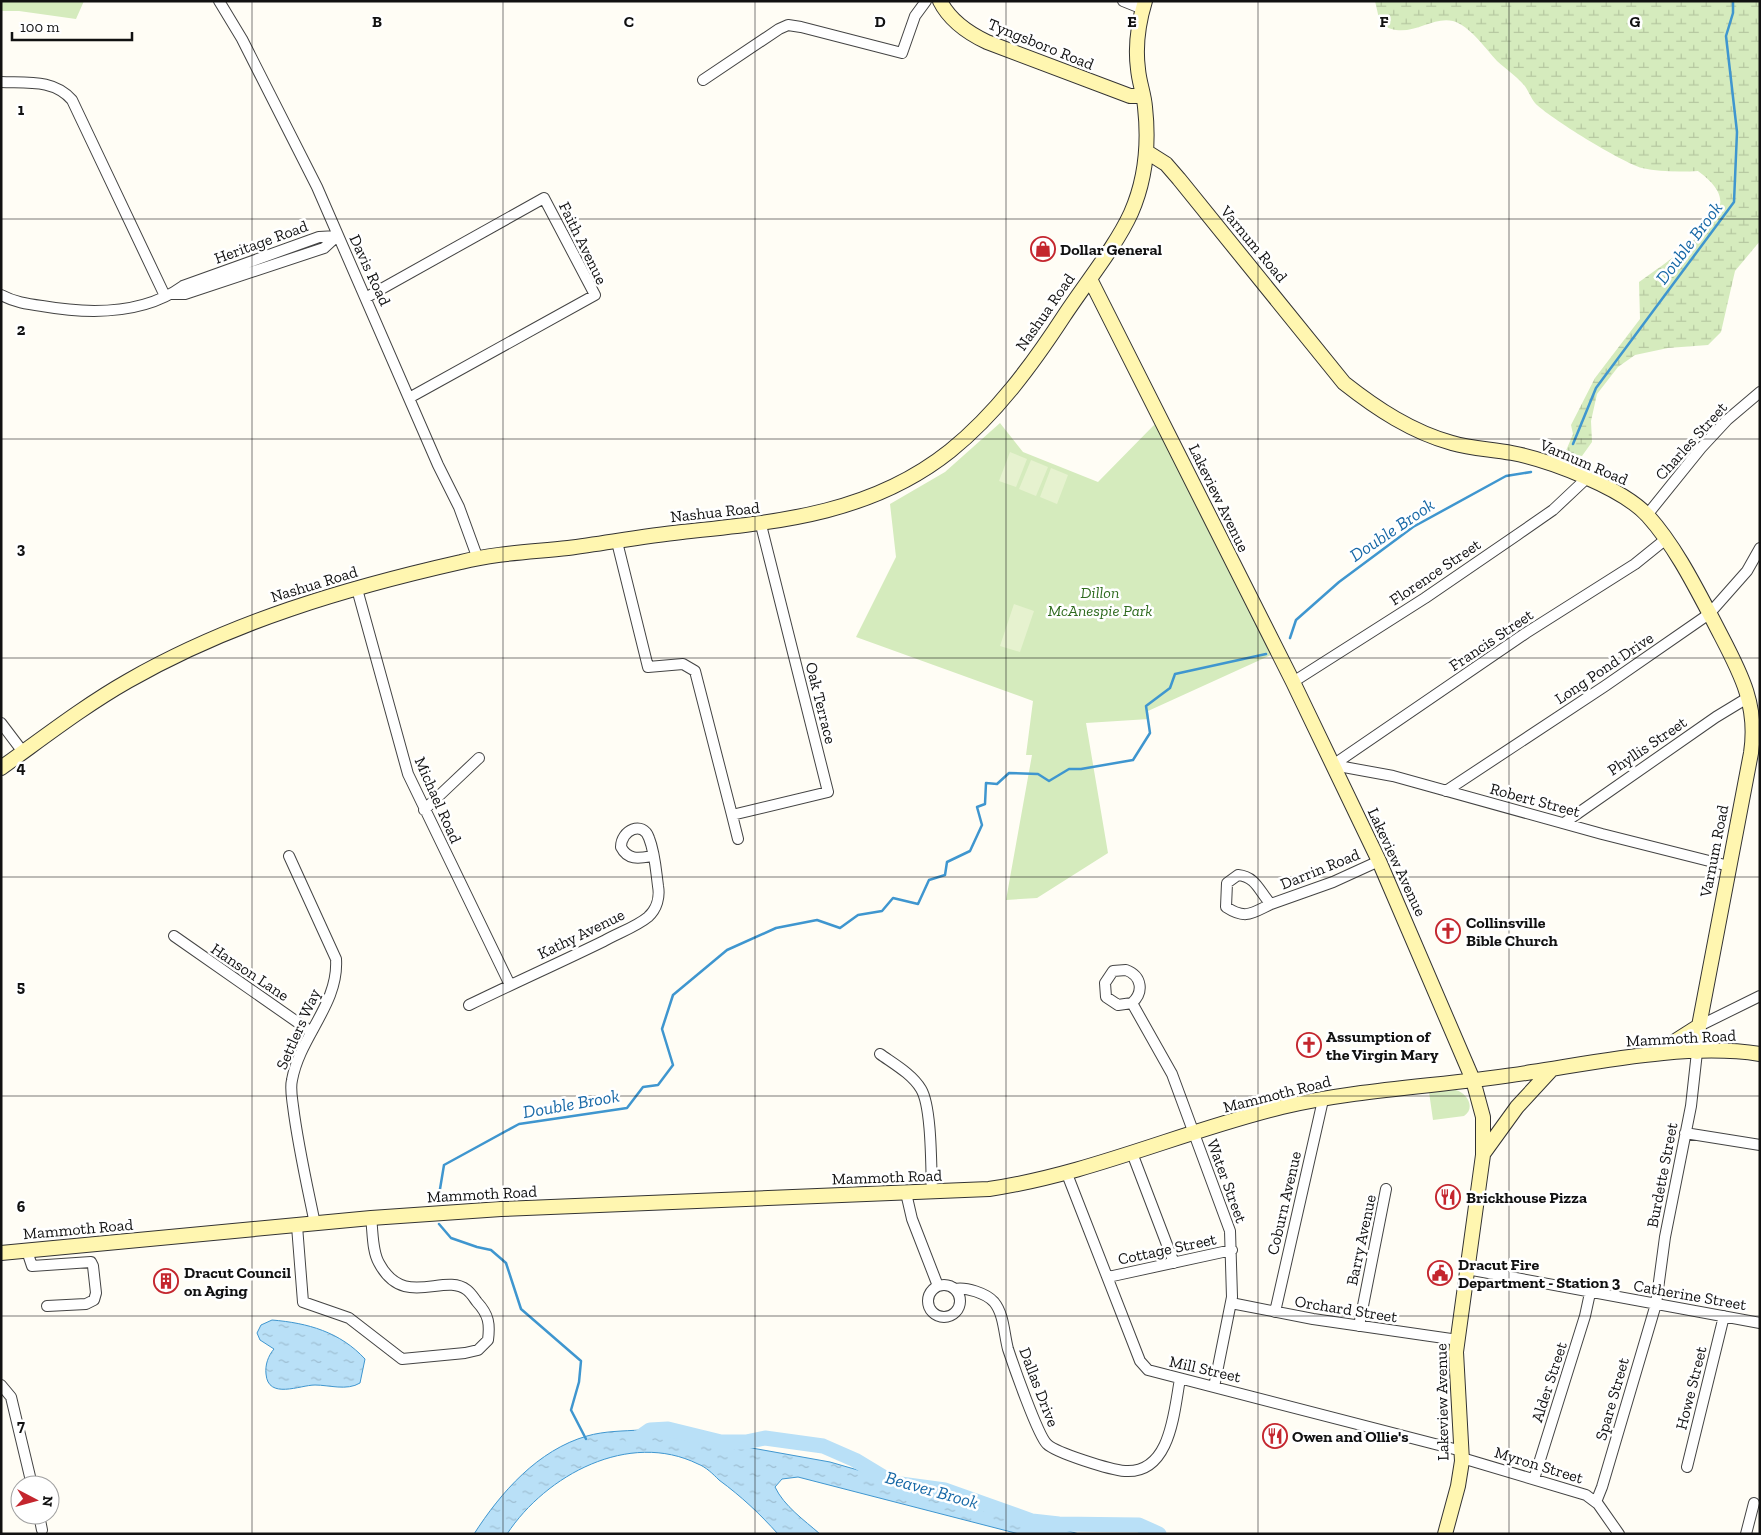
<svg xmlns="http://www.w3.org/2000/svg" width="1761" height="1535" font-family="'Zilla Slab',serif">
<style>
.wetland{fill:url(#wetland-marsh)}
.park{fill:#d5ebbd}
.pitch{fill:#e6f2cf}
.water{fill:url(#water-ripples);stroke:#3f96cf}
.lines{fill:none;stroke-linecap:round;stroke-linejoin:round}
.stream{stroke:#3f96cf;stroke-width:2.5}
.river{stroke:#b9e0f7;stroke-width:15}
.street-casing{stroke:#444;stroke-width:12}
.secondary-casing{stroke:#333;stroke-width:16}
.street{stroke:#fff;stroke-width:10}
.secondary{stroke:#fff6b0;stroke-width:14}
.grid{fill:none;stroke:#111;stroke-width:1;stroke-opacity:0.55}
.labels{text-anchor:middle;dominant-baseline:central;stroke-width:5;stroke-linejoin:round;paint-order:stroke}
.street-label{font-size:16px;fill:#111;stroke:#fff}
.poi-label{font-size:16px;font-weight:bold;fill:#111;stroke:#fff;text-anchor:start}
.park-label{font-size:16px;font-style:italic;fill:#2f6b1f;stroke:#fff}
.water-label{font-size:18px;font-style:italic;fill:#1768a6;stroke:#fff}
.grid-label{font-size:16px;text-anchor:middle;font-weight:bold;fill:#111;stroke:#fff;stroke-width:5;stroke-linejoin:round;paint-order:stroke}
</style>
<defs>
<pattern id="wetland-marsh" width="20" height="14" patternUnits="userSpaceOnUse" patternTransform="scale(1.25)"><rect width="20" height="14" fill="#d5ebbd"/><path d="M1 5h8M5 5V1M11 12h8M15 12V8" fill="none" stroke="#b6c8a1"/></pattern>
<pattern id="water-ripples" width="26" height="14" patternUnits="userSpaceOnUse" patternTransform="scale(1.25)"><rect width="26" height="14" fill="#b9e0f7"/><path d="M2 4q2-2 4 0t4 0M15 11q2-2 4 0t4 0" fill="none" stroke="#9ebfd3"/></pattern>
</defs>
<rect width="100%" height="100%" fill="#fffdf5"/>
<!-- wetland -->
<path class="wetland" d="M1375,1H1760V241L1735,271L1721,332L1708,345L1668,348L1635,355L1618,367L1597,394L1591,421L1592,442L1582,456L1565,453L1573,434L1571,425L1595,378L1640,319L1639,282C1660,267 1712,232 1719,209C1725,193 1710,180 1698,171C1680,172 1660,172 1642,168C1623,163 1548,117 1535,103C1530,97 1528,89 1523,84C1515,75 1506,69 1497,61C1486,49 1469,25 1453,21C1430,15 1407,43 1380,23Z"/>
<!-- park -->
<path class="park" d="M1,1H84L76,19L19,11H1Z
M1000,423L1023,452L1098,482L1155,424L1271,655L1148,711L1149,719L1086,723L1108,853L1037,898L1006,900L1032,755H1026L1033,701L856,637L896,557L890,504L945,472Z
M1456,1090C1467,1093 1476,1108 1464,1116L1433,1120L1429,1092Z"/>
<!-- pitch -->
<path class="pitch" d="M1010,452L1027,459L1016,487L999,481Z
M1031,460L1048,467L1036,496L1019,489Z
M1051,468L1068,475L1057,504L1040,497Z
M1014,604L1034,611L1020,652L1000,646Z"/>
<!-- water -->
<path class="water" d="M272,1320C308,1323 340,1332 365,1359L360,1383C347,1391 329,1385 315,1385C300,1385 268,1400 266,1374C265,1365 268,1356 274,1349L260,1340L257,1333L261,1325Z
M641,1430L657,1431L830,1462L1079,1534H1019L798,1477L782,1479L775,1487C784,1506 804,1520 820,1534H778C759,1513 742,1497 719,1480C713,1474 706,1467 698,1464C629,1430 546,1475 507,1534H474C501,1492 538,1450 587,1436C604,1431 624,1431 641,1430Z"/>
<g class="lines">
<!-- stream -->
<path class="stream" d="M1573,444L1596,388L1734,202L1737,132L1726,36L1733,13V1
M1290,638L1296,620L1339,582L1413,527L1506,476L1531,472
M438,1201L444,1165L519,1124L627,1108L643,1087L658,1085L673,1065L662,1029L673,995L727,950L776,928L817,920L840,928L858,915L882,911L893,898L918,904L929,880L945,875L947,862L970,851L982,825L977,807L985,804L986,783L997,784L1009,773L1038,774L1049,781L1069,769H1081L1133,760L1150,733L1146,706L1170,688L1175,674L1266,654
M439,1224L451,1238L477,1247L491,1250L506,1263L521,1309L581,1361L579,1382L571,1410L586,1439"/>
<!-- river -->
<path class="river" d="M633,1439L640,1437L650,1430L668,1429L721,1442H746L765,1438L823,1446L855,1460L893,1483L945,1490L1032,1521L1059,1524L1139,1525L1159,1534"/>
<defs>
<path id="street" d="M219,1L242,39L317,187L438,465L459,507L478,559
M1123,1L1143,9
M703,80L779,29L788,25L801,27L902,53L915,16L926,1
M1,82C27,83 54,79 72,100L165,296
M172,294H185L324,248L337,236
M1,295C14,302 27,304 42,306C88,314 143,315 183,286L319,237L337,236
M367,297L544,198L595,295L409,398
M1647,515L1701,448L1727,420L1760,392
M617,542L648,667L683,664L695,671L732,815L828,792L761,525
M357,589L408,774L510,985
M1293,682L1425,598L1517,535L1553,510L1587,478
M1,723L23,752
M1333,765L1393,776L1602,834L1729,866
M1333,765L1526,633L1635,564L1666,539
M1446,791L1605,686L1709,614L1747,571L1760,548
M424,810L479,758
M732,815L738,839
M1564,823L1716,717L1749,697
M289,856L336,959C339,1004 300,1036 292,1080C290,1088 292,1098 293,1106C298,1146 307,1185 315,1224
M1271,904C1252,913 1246,920 1226,907L1227,883L1238,875C1257,877 1259,892 1271,904L1333,882L1379,861
M174,936L310,1031
M1132,1003C1144,992 1142,976 1126,970L1113,971L1105,983L1106,997L1118,1005L1132,1003L1172,1074L1230,1231L1232,1297L1214,1387
M469,1005C514,983 559,963 604,941C618,933 636,927 648,917C657,909 660,897 658,886C656,871 655,853 649,838C643,820 621,830 621,847C628,861 640,858 653,856
M1699,1026L1760,996
M880,1054C894,1064 912,1074 921,1089C932,1107 931,1169 932,1192
M1685,1133L1760,1145
M1132,1153L1174,1263
M1067,1174L1140,1361L1148,1370L1462,1451
M906,1193L912,1219L938,1286
M297,1226L303,1302L349,1318L402,1359L465,1353L478,1350L488,1340C490,1324 489,1315 477,1302C474,1298 471,1293 467,1290C444,1272 404,1310 379,1263C372,1251 373,1232 371,1218
M27,1251L32,1266L91,1262L93,1266L96,1293L94,1300L86,1304L47,1306
M1467,1269L1760,1323
M1108,1277L1232,1250
M928 1301a16 16 0 1 1 32 0a16 16 0 1 1-32 0Z
M955,1289C966,1287 986,1293 994,1302C1004,1314 1004,1334 1008,1349C1013,1364 1038,1436 1047,1444C1056,1453 1111,1470 1125,1471C1171,1474 1174,1411 1180,1379
M1231,1303L1313,1319L1458,1340
M1275,1312L1323,1100
M1359,1326L1386,1189
M1,1385L11,1397L32,1485
M1462,1458L1586,1495L1598,1504L1619,1534
M1687,1467L1724,1316
M1534,1479L1585,1316L1590,1293
M1596,1502L1602,1487L1656,1304L1665,1237L1691,1106L1697,1052
M39,1515L42,1530
M1746,1534L1754,1503"/>
<path id="secondary" d="M940,1C950,21 968,33 987,42L1130,96H1143
M1147,152L1166,164L1179,179L1344,383C1377,409 1412,432 1452,443C1472,449 1492,449 1512,453C1549,460 1623,488 1648,516C1675,546 1695,586 1714,622C1737,667 1759,701 1751,753L1699,1026L1697,1052
M1090,279L1293,682L1379,861L1473,1080L1483,1117V1155L1456,1352L1462,1461L1458,1486L1445,1534
M1,768C43,738 84,706 128,681C231,622 346,588 461,562C496,553 532,552 568,548C606,543 644,536 682,532C778,522 871,514 950,451C996,414 1032,365 1064,316C1085,284 1116,246 1131,213C1146,179 1149,143 1145,107C1144,94 1139,82 1138,69C1135,46 1138,24 1145,1
M1655,1054L1699,1026
M1483,1154L1517,1107L1552,1069
M1,1253L371,1218L501,1209L989,1189C1090,1174 1183,1131 1282,1107C1364,1088 1449,1086 1532,1072C1603,1061 1689,1043 1760,1054"/>
</defs>
<!-- street casing -->
<use href="#street" class="street-casing"/>
<!-- secondary casing -->
<use href="#secondary" class="secondary-casing"/>
<!-- street -->
<use href="#street" class="street"/>
<!-- secondary -->
<use href="#secondary" class="secondary"/>
</g>
<!-- grid -->
<path class="grid" d="M252,1V1534M503,1V1534M755,1V1534M1006,1V1534M1258,1V1534M1509,1V1534M1,219H1760M1,439H1760M1,658H1760M1,877H1760M1,1096H1760M1,1316H1760"/>
<!-- icons -->
<defs>
<symbol id="shop-ring" viewBox="-11 -11 22 22"><circle r="9.5" fill="#fff" stroke="#c4262e" stroke-width="1.5"/><path d="M-5-2.5h2.3a2.7 3.5 0 0 1 5.4 0H5L5.5 6h-11ZM-1.5-2.5h3a1.5 2.3 0 0 0-3 0Z" fill="#c4262e"/></symbol>
<symbol id="church-ring" viewBox="-11 -11 22 22"><circle r="9.5" fill="#fff" stroke="#c4262e" stroke-width="1.5"/><path d="M-1.2-6h2.4v3.5h3.3v2.4h-3.3V6h-2.4V-.1h-3.3v-2.4h3.3Z" fill="#c4262e"/></symbol>
<symbol id="restaurant-ring" viewBox="-11 -11 22 22"><circle r="9.5" fill="#fff" stroke="#c4262e" stroke-width="1.5"/><path d="M-5-6h1v4h1v-4h1v4h1v-4h1v5L-1.5 .5V6h-2V.5L-5-1ZM5-6V6H3V1.5H1.5Q1.5-4 5-6Z" fill="#c4262e"/></symbol>
<symbol id="civic-ring" viewBox="-11 -11 22 22"><circle r="9.5" fill="#fff" stroke="#c4262e" stroke-width="1.5"/><path d="M-.6-6.5H3V-4.5H.6V-3L4-1V1h2V6H-6V1h2V-1L-.6-3ZM-1.2 2.5V6h2.4V2.5Z" fill="#c4262e"/></symbol>
<symbol id="building-ring" viewBox="-11 -11 22 22"><circle r="9.5" fill="#fff" stroke="#c4262e" stroke-width="1.5"/><path d="M-4-6H4V6H1V3H-1V6H-4ZM-2.5-4.3h1.7v1.8h-1.7ZM.8-4.3h1.7v1.8H.8ZM-2.5-1h1.7V.8h-1.7ZM.8-1h1.7V.8H.8Z" fill="#c4262e"/></symbol>
</defs>
<g fill-rule="evenodd">
<use href="#shop-ring" x="1029" y="235" width="28" height="28"/>
<use href="#church-ring" x="1434" y="917" width="28" height="28"/>
<use href="#church-ring" x="1295" y="1031" width="28" height="28"/>
<use href="#restaurant-ring" x="1434" y="1183" width="28" height="28"/>
<use href="#civic-ring" x="1426" y="1259" width="28" height="28"/>
<use href="#building-ring" x="152" y="1267" width="28" height="28"/>
<use href="#restaurant-ring" x="1261" y="1422" width="28" height="28"/>
</g>
<g class="labels">
<!-- street labels -->
<g class="street-label">
<text transform="translate(1041 44) rotate(22)">Tyngsboro Road</text>
<text transform="translate(261 242) rotate(-20)">Heritage Road</text>
<text transform="translate(583 243) rotate(64)">Faith Avenue</text>
<text transform="translate(1254 244) rotate(50)">Varnum Road</text>
<text transform="translate(370 270) rotate(65)">Davis Road</text>
<text transform="translate(1045 312) rotate(-55)">Nashua Road</text>
<text transform="translate(1691 441) rotate(-48)">Charles Street</text>
<text transform="translate(1584 462) rotate(23)">Varnum Road</text>
<text transform="translate(1219 498) rotate(64)">Lakeview Avenue</text>
<text transform="translate(715 512) rotate(-6)">Nashua Road</text>
<text transform="translate(1435 572) rotate(-34)">Florence Street</text>
<text transform="translate(314 584) rotate(-17)">Nashua Road</text>
<text transform="translate(1491 640) rotate(-34)">Francis Street</text>
<text transform="translate(1604 668) rotate(-34)">Long Pond Drive</text>
<text transform="translate(821 703) rotate(76)">Oak Terrace</text>
<text transform="translate(1647 746) rotate(-34)">Phyllis Street</text>
<text transform="translate(438 800) rotate(66)">Michael Road</text>
<text transform="translate(1535 800) rotate(15)">Robert Street</text>
<text transform="translate(1714 851) rotate(-79)">Varnum Road</text>
<text transform="translate(1397 862) rotate(65)">Lakeview Avenue</text>
<text transform="translate(1320 869) rotate(-22)">Darrin Road</text>
<text transform="translate(581 934) rotate(-26)">Kathy Avenue</text>
<text transform="translate(250 972) rotate(34)">Hanson Lane</text>
<text transform="translate(298 1029) rotate(-66)">Settlers Way</text>
<text transform="translate(1681 1038) rotate(-3)">Mammoth Road</text>
<text transform="translate(1277 1094) rotate(-14)">Mammoth Road</text>
<text transform="translate(1662 1175) rotate(-79)">Burdette Street</text>
<text transform="translate(887 1177) rotate(-2)">Mammoth Road</text>
<text transform="translate(1227 1181) rotate(70)">Water Street</text>
<text transform="translate(482 1194) rotate(-3)">Mammoth Road</text>
<text transform="translate(1284 1203) rotate(-77)">Coburn Avenue</text>
<text transform="translate(78 1229) rotate(-5)">Mammoth Road</text>
<text transform="translate(1361 1240) rotate(-78)">Barry Avenue</text>
<text transform="translate(1167 1249) rotate(-12)">Cottage Street</text>
<text transform="translate(1690 1295) rotate(10)">Catherine Street</text>
<text transform="translate(1346 1309) rotate(9)">Orchard Street</text>
<text transform="translate(1205 1369) rotate(13)">Mill Street</text>
<text transform="translate(1549 1382) rotate(-72)">Alder Street</text>
<text transform="translate(1039 1387) rotate(69)">Dallas Drive</text>
<text transform="translate(1691 1388) rotate(-76)">Howe Street</text>
<text transform="translate(1612 1399) rotate(-74)">Spare Street</text>
<text transform="translate(1442 1402) rotate(-91)">Lakeview Avenue</text>
<text transform="translate(1539 1465) rotate(17)">Myron Street</text>
</g>
<!-- poi labels -->
<g class="poi-label">
<text x="1060" y="249">Dollar General</text>
<text x="1466" y="922">Collinsville<tspan x="1466" dy="18">Bible Church</tspan></text>
<text x="1326" y="1036">Assumption of<tspan x="1326" dy="18">the Virgin Mary</tspan></text>
<text x="1466" y="1197">Brickhouse Pizza</text>
<text x="1458" y="1264">Dracut Fire<tspan x="1458" dy="18">Department - Station 3</tspan></text>
<text x="184" y="1272">Dracut Council<tspan x="184" dy="18">on Aging</tspan></text>
<text x="1292" y="1436">Owen and Ollie's</text>
</g>
<!-- park labels -->
<g class="park-label">
<text x="1100" y="592">Dillon<tspan x="1100" dy="18">McAnespie Park</tspan></text>
</g>
<!-- water labels -->
<g class="water-label">
<text transform="translate(1689 243) rotate(-53)">Double Brook</text>
<text transform="translate(1392 530) rotate(-34)">Double Brook</text>
<text transform="translate(571 1104) rotate(-10)">Double Brook</text>
<text transform="translate(932 1490) rotate(16)">Beaver Brook</text>
</g>
</g>
<g class="grid-label">
<text x="377" y="27">B</text>
<text x="629" y="27">C</text>
<text x="880" y="27">D</text>
<text x="1132" y="27">E</text>
<text x="1384" y="27">F</text>
<text x="1635" y="27">G</text>
<text x="21" y="115">1</text>
<text x="21" y="335">2</text>
<text x="21" y="554">3</text>
<text x="21" y="773">4</text>
<text x="21" y="992">5</text>
<text x="21" y="1212">6</text>
<text x="21" y="1431">7</text>
</g>
<!-- border -->
<rect width="1761" height="1535" fill="none" stroke="#111111" stroke-width="5"/>
<!-- north arrow -->
<g transform="translate(35 1500) rotate(96)"><circle r="24" fill="#ffffff" stroke="#a0a0a0"/>
<path d="M0-4L9 19L0 12L-9 19Z" fill="#c4262e"/>
<text y="-8" font-size="14" font-weight="bold" text-anchor="middle" fill="#111111">N</text>
</g>
<!-- scale -->
<path d="M12 32v8h120v-8" fill="none" stroke="#111111" stroke-width="2.5"/>
<text x="20" y="32" font-size="15" fill="#111111" stroke="#ffffff" stroke-width="4" paint-order="stroke">100 m</text>
</svg>
